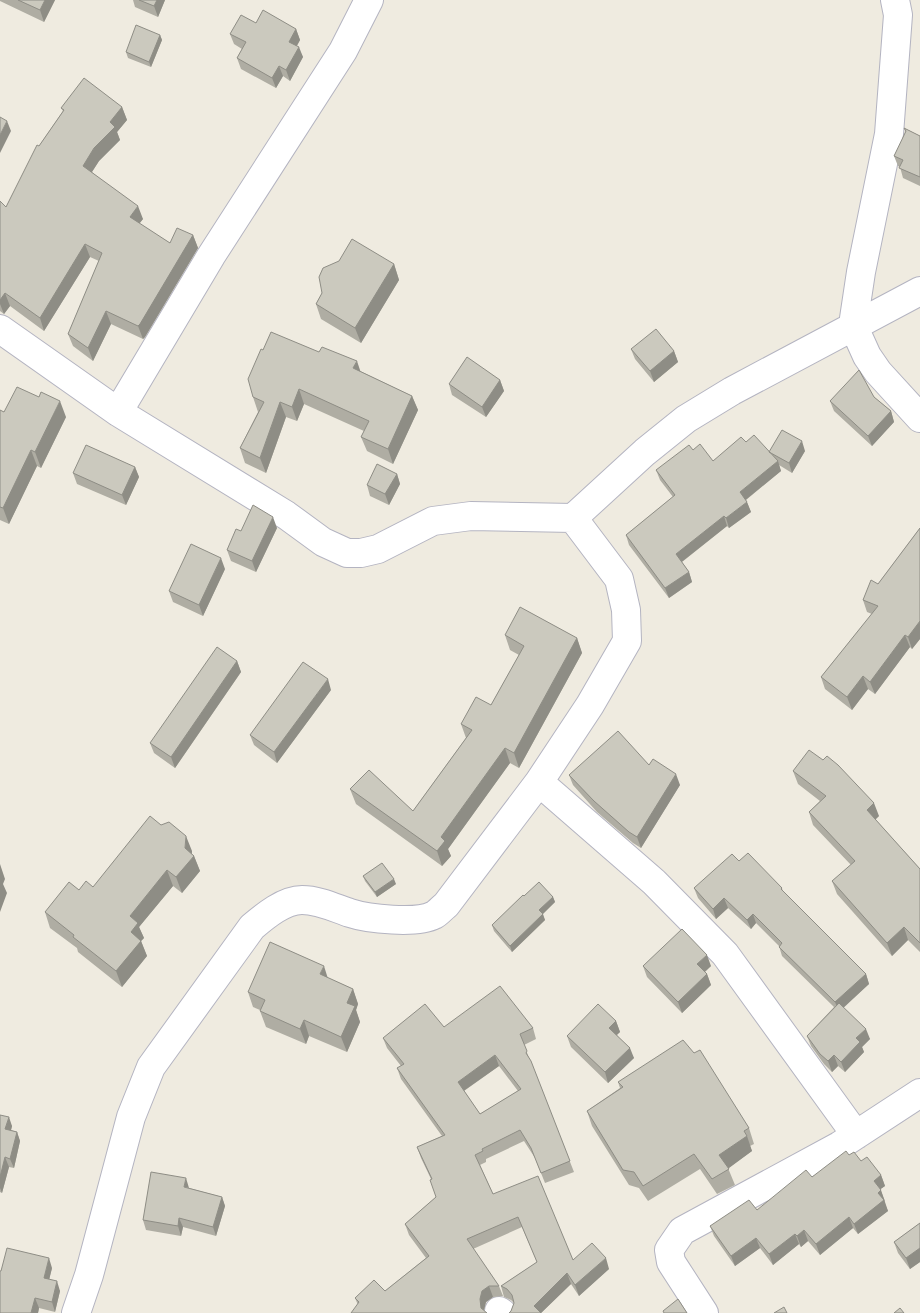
<svg xmlns="http://www.w3.org/2000/svg" width="920" height="1313" font-family="'PT Sans Narrow',sans-serif">
<style>
.lines{fill:none;stroke-linecap:round;stroke-linejoin:round}
.minor-casing{stroke:#b4b4c1;stroke-width:30}
.minor{stroke:#fff;stroke-width:28}
.wall{fill:#afada3;fill-rule:evenodd}
.shaded-wall{fill:#8e8d85}
.building{fill:#cbc9be;stroke:#8e8d85;fill-rule:evenodd}
</style>
<rect width="100%" height="100%" fill="#efebe0"/>
<g class="lines">
<defs>
<path id="minor" d="M895,0L898,15L889,134L861,272L853,325L867,356L878,372L920,418
M0,329L118,412L286,515L323,542L347,553H361L378,549L433,521L471,516L573,518
M118,412L211,256L343,51L369,0
M539,782L654,882L725,954L856,1135
M499,1311L502,1313
M76,1313L89,1275L131,1117L151,1067L252,927C265,916 284,900 302,900C319,900 335,908 350,913C368,919 417,924 434,915C438,913 442,908 446,905L539,782L590,705L627,641L626,610L619,579L573,518L645,452L686,419L732,391L920,291
M704,1313L671,1262L669,1250L682,1231L839,1146L920,1093"/>
</defs>
<!-- minor casing -->
<use href="#minor" class="minor-casing"/>
<!-- minor -->
<use href="#minor" class="minor"/>
</g>
<!-- wall -->
<path class="wall" d="M0,0H55L44,22L0,1Z
M133,0H165L158,17L135,7Z
M256,23L296,29L300,40L297,46L303,57L290,81L283,76L276,88L241,69L237,58L242,49L234,44L230,34Z
M160,35L162,40L151,67L128,58L126,52Z
M122,107L127,120L117,132L120,140L99,161L92,172L143,219L139,224L170,243L193,235L198,248L145,337L143,339L111,324L93,361L73,346L68,334L99,261L90,257L44,331L10,306L4,314L0,311V201L6,207L39,146L63,111L61,108Z
M904,128L920,136V186L903,178L900,167L898,166L894,156L906,133Z
M394,264L399,280L361,343L321,319L316,304L322,293Z
M631,349L674,351L678,362L654,382L635,359Z
M360,371L412,396L418,410L393,464L367,451L361,437L364,431L304,404L297,421L286,417L266,473L245,463L240,448L258,412L253,397Z
M500,380L504,391L486,417L452,395L449,384Z
M874,397L891,411L894,422L872,446L834,411L830,401Z
M0,410L4,412L66,417L41,468L37,466L9,524L0,520Z
M746,442L769,451H805L792,473L779,465L781,471L746,500L751,512L729,528L727,526L682,562L689,572L692,582L669,598L629,545L626,535L673,497L660,480L656,470L693,450L713,461Z
M135,467L139,477L126,505L77,484L73,473Z
M397,474L400,484L389,505L370,496L367,485Z
M277,528L256,572L231,561L227,550L241,531Z
M920,528V639L912,649L910,647L875,694L868,689L852,710L825,689L821,677L872,614L867,612L863,600L878,584Z
M225,569L203,616L173,602L169,591Z
M505,635L577,638L582,653L519,768L510,763L448,849L451,856L442,866L356,804L350,789L413,811L466,738L461,724L491,705L519,655L510,650Z
M237,661L241,672L175,768L154,753L150,743Z
M331,690L277,763L254,745L250,735Z
M649,765L680,785L641,848L633,843L597,812L573,785L569,775Z
M793,771L879,816L875,819L920,869V952L908,940L892,956L837,894L832,881L851,865L813,825L809,812L820,801L798,784Z
M192,851V854L194,856L200,871L182,893L173,886L139,927L144,938L141,941L147,956L122,987L78,952L77,948L50,928L45,912L79,890L93,887Z
M739,861L782,888L783,892L866,974L869,984L843,1007L870,1039L862,1047L864,1052L845,1072L838,1066L832,1072L824,1064L811,1046L807,1036L834,1007L782,956L779,946L756,923L751,929L728,908L716,919L698,898L694,888Z
M363,876L396,884L377,897L365,881Z
M524,896L553,897L555,902L542,914L545,920L512,952L494,931L492,925Z
M643,966H711L705,972L707,974L711,985L682,1013L647,977Z
M328,978L353,989L358,1004L356,1010L360,1022L347,1052L309,1036L306,1044L266,1027L260,1011V1010L253,1007L248,992Z
M616,1021L620,1032L617,1035L634,1058L608,1083L571,1047L567,1036Z
M444,1027L533,1028L536,1039L524,1045L574,1172L545,1183L535,1158L524,1141L486,1159V1162L480,1165L493,1194L573,1260L609,1269L579,1296L571,1284L541,1313L511,1311L514,1303L511,1300L504,1297L501,1286L537,1262L522,1227L473,1249L499,1286L503,1296L493,1297L486,1302L484,1310L358,1305L355,1298L385,1291L426,1258L409,1235L405,1224L436,1197L431,1179L421,1158L417,1147L442,1136L401,1079L397,1068L401,1066L387,1048L383,1038ZM499,1066L518,1091L480,1114L464,1091Z
M618,1082L749,1128L754,1144L750,1146L752,1151L728,1168L735,1185L717,1194L700,1169L648,1201L639,1188L629,1185L592,1126L587,1111L620,1088Z
M0,1115L12,1126L11,1130L17,1132L20,1141L14,1168L9,1167L2,1193L0,1192Z
M849,1155L861,1161L881,1175L885,1186L880,1189L885,1201L884,1202L888,1211L858,1234L853,1228L820,1255L808,1241L801,1247L799,1244L773,1265L760,1248L735,1266L714,1236L710,1226L757,1210Z
M189,1188L222,1197L225,1206L216,1236L183,1227L181,1236L146,1230L143,1220Z
M920,1223V1262L910,1269L898,1253L894,1242Z
M52,1268L49,1280L60,1291L55,1312L39,1308L38,1313H0Z"/>
<!-- shaded-wall -->
<path class="shaded-wall" d="M45,0H55L44,22L40,10Z
M157,0H165L158,17L154,6Z
M296,29L300,40L293,52L289,42Z
M160,35L162,40L151,67L149,62Z
M299,47L303,57L290,81L286,70Z
M279,66L283,76L276,88L272,78Z
M122,107L127,120L117,132L120,140L99,161L88,178L83,166L110,122Z
M7,121L11,131L0,153V135Z
M138,206L143,219L134,230L130,217Z
M193,235L198,248L145,337L143,339L138,326Z
M85,244L90,257L44,331L40,318Z
M394,264L399,280L361,343L355,328Z
M5,293L10,306L4,314L0,304V300Z
M106,311L111,324L93,361L88,348Z
M674,351L678,362L654,382L650,371Z
M357,361L362,376L353,368Z
M500,380L504,391L486,417L482,407Z
M299,389L304,404L297,421L292,407Z
M412,396L418,410L393,464L388,449Z
M60,401L66,417L41,468L35,452Z
M280,402L286,417L266,473L260,458Z
M891,411L894,422L872,446L868,436Z
M802,441L805,451L792,473L789,463Z
M31,450L37,466L9,524L3,508Z
M778,461L781,471L743,502L740,492Z
M135,467L139,477L126,505L122,495Z
M397,474L400,484L389,505L385,494Z
M747,502L751,512L729,528L726,518Z
M724,516L727,526L679,564L676,554Z
M273,517L277,528L256,572L252,561Z
M221,558L225,569L203,616L199,605Z
M689,572L692,582L669,598L665,588Z
M920,621V639L912,649L908,637Z
M905,635L910,647L875,694L870,682Z
M577,638L582,653L519,768L514,753Z
M237,661L241,672L175,768L171,757Z
M863,676L868,689L852,710L847,697Z
M328,679L331,690L277,763L274,752Z
M505,748L510,763L448,849L451,856L442,866L437,851L441,837Z
M676,774L680,785L641,848L637,837Z
M874,803L879,816L872,823L867,810Z
M186,836L192,851L191,860L194,856L200,871L182,893L176,877L185,848Z
M0,864L5,879L3,884L7,893L0,912Z
M167,870L173,886L139,927L144,938L141,941L147,956L122,987L116,971L131,932L130,916Z
M394,879L396,884L377,897L375,892Z
M553,897L555,902L541,916L539,910Z
M724,898L728,908L716,919L713,909Z
M543,914L545,920L512,952L510,946Z
M753,914L756,923L751,929L747,920Z
M904,927L908,940L892,956L887,943Z
M707,955L711,966L701,975L697,964Z
M324,966L329,982L320,974Z
M707,974L711,985L682,1013L678,1002Z
M866,974L869,984L839,1012L835,1002Z
M353,989L358,1004L356,1010L360,1022L347,1052L341,1037L347,1003Z
M304,1020L309,1036L306,1044L300,1029Z
M616,1021L620,1032L613,1038L609,1028Z
M866,1029L870,1039L862,1047L864,1052L845,1072L841,1062L856,1038Z
M630,1048L634,1058L608,1083L605,1072Z
M495,1055L499,1066L462,1092L458,1082Z
M834,1055L838,1066L832,1072L828,1061Z
M9,1117L12,1126L9,1138L5,1129Z
M17,1132L20,1141L14,1168L10,1159Z
M747,1136L752,1151L725,1171L719,1155Z
M5,1157L9,1167L2,1193L0,1188V1177Z
M881,1175L885,1186L878,1191L874,1181Z
M186,1178L189,1188L184,1187Z
M881,1190L888,1211L858,1234L854,1224L878,1193Z
M222,1197L225,1206L216,1236L213,1227Z
M849,1217L853,1228L820,1255L816,1244Z
M179,1218L183,1227L181,1236L178,1226Z
M804,1230L808,1241L801,1247L797,1236Z
M795,1234L799,1244L773,1265L769,1254Z
M756,1238L760,1248L735,1266L731,1256Z
M920,1248V1262L910,1269L906,1258Z
M49,1258L52,1268L47,1288L44,1278Z
M606,1258L609,1269L579,1296L575,1285Z
M567,1273L571,1284L541,1313L534,1306Z
M57,1281L60,1291L55,1312L52,1302Z
M489,1286L493,1297L486,1302L484,1310L481,1308L480,1299L482,1291Z
M35,1298L39,1308L38,1313H31Z"/>
<!-- building -->
<path class="building" d="M18,0H45L40,10Z
M139,0H157L154,6Z
M263,10L296,29L289,42L299,47L286,70L279,66L272,78L237,58L246,42L230,34L241,15L256,23Z
M136,25L160,35L149,62L126,52Z
M84,78L122,107L110,122L115,127L94,148L83,166L138,206L130,217L170,243L177,228L193,235L140,324L138,326L106,311L88,348L68,334L102,253L85,244L40,318L5,293L0,300V201L6,207L37,145L39,146L64,110L61,108Z
M0,117L7,121L0,135Z
M904,128L920,136V177L899,168L903,160L894,156L906,131Z
M352,239L394,264L355,328L316,304L322,293L319,277L323,268L339,261Z
M656,329L674,351L650,371L631,349Z
M271,332L319,352L322,347L357,361L353,368L412,396L388,449L361,437L369,421L299,389L292,407L280,402L260,458L240,448L264,402L253,397L248,379L261,349L263,350Z
M467,357L500,380L482,407L449,384Z
M859,370L874,397L891,411L868,436L830,401Z
M17,387L39,397L41,392L60,401L35,452L31,450L3,508L0,507V410L4,412Z
M782,430L802,441L789,463L769,452Z
M754,435L778,461L740,492L747,502L726,518L724,516L676,554L689,572L665,588L626,535L675,495L656,470L689,445L693,450L700,444L713,461L741,437L746,442Z
M86,445L135,467L122,495L73,473Z
M377,464L397,474L385,494L367,485Z
M253,505L273,517L252,561L227,550L236,529L241,531Z
M920,528V621L908,637L905,635L870,682L863,676L847,697L821,677L878,606L863,600L871,580L878,584Z
M191,544L221,558L199,605L169,591Z
M520,607L577,638L514,753L505,748L441,837L445,841L437,851L350,789L369,770L413,811L472,730L461,724L476,697L491,705L524,646L505,635Z
M217,647L237,661L171,757L150,743Z
M303,662L328,679L274,752L250,735Z
M618,731L649,765L653,759L676,774L637,837L629,832L594,801L569,775Z
M809,750L823,760L827,756L838,765L874,803L867,810L920,869V943L904,927L887,943L832,881L855,861L809,812L826,796L793,771Z
M150,816L161,825L169,822L186,836L185,848L194,856L176,877L167,870L130,916L138,923L131,932L141,941L116,971L73,937L74,935L45,912L69,882L79,890L86,881L93,887Z
M748,853L782,888L781,889L866,974L835,1002L779,947L782,943L753,914L747,920L724,898L713,909L694,888L732,854L739,861Z
M382,863L394,879L375,892L363,876Z
M539,882L553,897L539,910L543,914L510,946L492,925L523,895L524,896Z
M682,929L707,955L697,964L707,974L678,1002L643,966Z
M270,942L324,966L320,974L353,989L347,1003L355,1006L341,1037L304,1020L300,1029L260,1011L265,1000L248,992Z
M500,986L533,1028L520,1034L527,1051L526,1053L531,1061L570,1161L541,1173L531,1148L520,1130L482,1149L483,1151L475,1155L493,1194L538,1176L573,1260L592,1243L606,1258L575,1285L567,1273L534,1306L541,1313H509L511,1311L514,1303L512,1295L507,1289L501,1286L537,1262L518,1217L467,1239L499,1286H489L482,1291L480,1299L481,1308L487,1313H351L359,1302L355,1298L374,1280L385,1291L429,1256L405,1224L436,1197L430,1180L432,1179L417,1147L445,1135L397,1068L404,1064L383,1038L425,1004L444,1027ZM495,1055L521,1089L480,1114L458,1082Z
M839,1003L866,1029L856,1038L860,1042L841,1062L834,1055L828,1061L820,1054L807,1036Z
M598,1004L616,1021L609,1028L630,1048L605,1072L567,1036Z
M683,1040L694,1053L700,1050L749,1128L744,1131L747,1136L719,1155L729,1169L712,1179L694,1154L643,1186L634,1172L623,1170L587,1111L623,1087L618,1082Z
M0,1115L9,1117L5,1129L17,1132L10,1159L5,1157L0,1177Z
M846,1151L849,1155L854,1152L861,1161L867,1157L881,1175L874,1181L881,1190L878,1193L884,1200L854,1224L849,1217L816,1244L804,1230L797,1236L795,1234L769,1254L756,1238L731,1256L710,1226L749,1200L757,1210L806,1170L812,1177Z
M151,1172L186,1178L184,1187L222,1197L213,1227L179,1218L178,1226L143,1220Z
M920,1223V1248L906,1258L894,1242Z
M7,1248L49,1258L44,1278L57,1281L52,1302L35,1298L31,1313H0V1271H1Z
M678,1299L687,1313H664L663,1311Z
M784,1307L787,1313H774Z
M900,1308L904,1313H894Z"/>
</svg>
